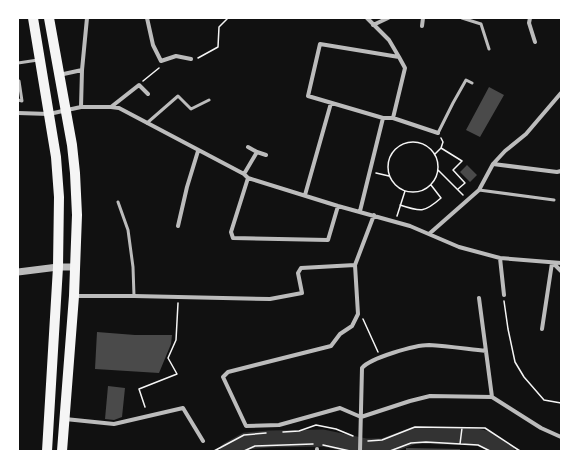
<svg xmlns="http://www.w3.org/2000/svg" width="579" height="469" font-family="Poppins,sans-serif">
<style>
.lines{fill:none;stroke-linecap:round;stroke-linejoin:round}
.river{stroke:#333;stroke-width:17}
.building{fill:#4a4a4a}
.path{stroke:#f5f5f5;stroke-width:1.5}
.service{stroke:#bcbcbc;stroke-width:3}
.minor{stroke:#bcbcbc;stroke-width:4}
.tertiary{stroke:#bcbcbc;stroke-width:7}
.trunk{stroke:#f5f5f5;stroke-width:10}
</style>
<rect width="100%" height="100%" fill="#111"/>
<g class="lines">
<!-- river -->
<path class="river" d="M228,451L246,441L269,439L323,438L366,447H383L415,435L476,437L485,439L506,451"/>
</g>
<!-- building -->
<path class="building" d="M489,87L504,95L480,137L466,130Z
M467,165L477,175L470,182L460,172Z
M97,332L135,335H172L171,344L159,373L95,369Z
M108,386L125,388L122,417L114,420L105,419Z
M406,448L460,449V451H406Z"/>
<g class="lines">
<!-- path -->
<path class="path" d="M198,58L218,47L219,27L228,18
M143,81L159,68
M388 167a25 25 0 1 1 50 0a25 25 0 1 1-50 0Z
M441,148L462,161L453,170L465,183L458,189
M435,154L441,148L443,142L441,138
M438,170L463,195
M376,173L389,176
M400,205C421,212 424,213 441,198L431,185
M397,216L405,191
M504,301L508,329L515,362L524,377L544,400L561,403
M363,319L378,352
M145,407L139,389L177,374L168,358L176,340L178,303
M283,432L299,431L316,425L336,429L353,436
M368,441L382,440L415,427L485,428L520,451
M460,444L462,428
M323,445L350,451
M214,451L244,435L266,433
M244,451L255,446L313,444
M390,451L411,443L426,442L478,445L490,451"/>
<!-- service -->
<path class="service" d="M462,18L481,24L489,49
M18,63L38,60
M18,100L22,101L19,81
M147,123L178,96L191,109L209,100
M438,133L453,103L466,80L472,83
M479,190L554,200
M118,202L128,230L133,267L134,296"/>
<!-- minor -->
<path class="minor" d="M147,18L153,45L161,61L176,56L191,59
M367,18L389,40L399,57
M530,18L529,23L535,42
M373,25L388,18
M422,26L423,18
M59,75L82,70L87,18
M81,107L82,70
M111,107L139,85L148,94
M18,113L49,114L81,107H111L119,108L244,174L248,178L338,206L410,226L459,247L500,258L561,263
M393,118L405,68L399,57L320,44L308,96L383,118H393L438,133
M257,152L266,155
M493,164L557,172L561,171
M244,174L257,152L248,147
M248,178L231,232L233,238L328,240L338,206
M305,195L331,103
M360,211L383,118
M374,215L355,265L358,314L352,326L340,334L331,346L228,372L223,377L246,426L279,425L340,408L361,417L410,401L430,396L492,397L479,298
M178,226L187,187L198,151
M429,234L479,190L493,164L505,151L526,134L561,93
M500,258L504,295
M553,263L561,271
M74,296H134L270,299L302,293L298,273L301,268L355,265
M542,329L552,263
M492,397L541,428L561,437
M65,419L114,424L183,408L203,441
M317,451V449
M360,451L362,368C370,358 415,345 429,345C448,346 467,349 486,351"/>
<!-- tertiary -->
<path class="tertiary" d="M18,272L58,267H75"/>
<!-- trunk -->
<path class="trunk" d="M33,18L56,157L59,197L58,267L47,451
M49,18L72,145L75,173L77,215L74,296L62,451"/>
</g>
<!-- border -->
<rect width="579" height="469" fill="none" stroke="#ffffff" stroke-width="38"/>
</svg>
